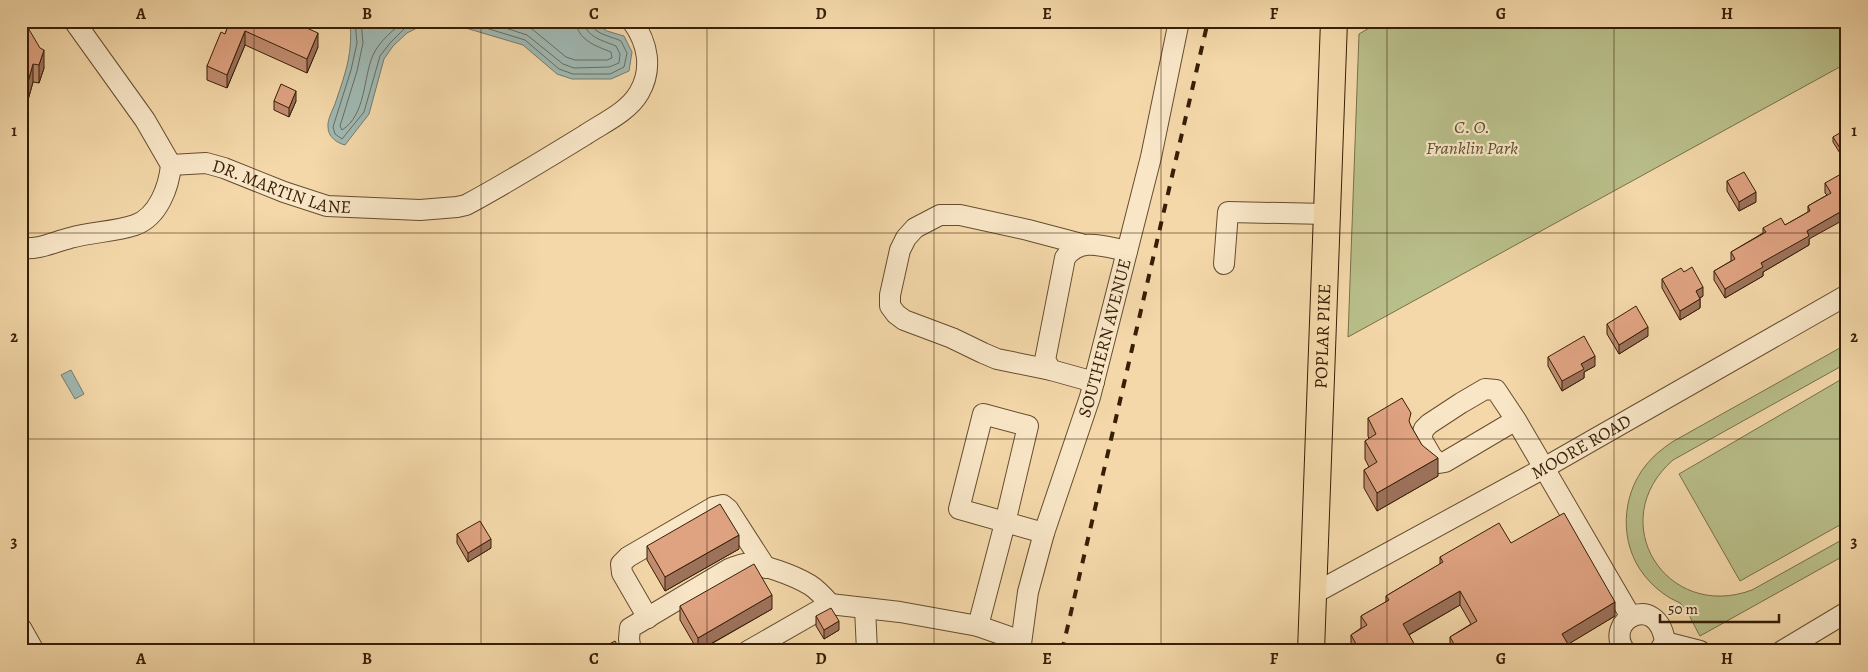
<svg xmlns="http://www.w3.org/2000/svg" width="1868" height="672" font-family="Alegreya,serif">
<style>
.green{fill:#b9bf8a;stroke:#786f48}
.water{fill:#9fb8b2;stroke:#757b6d}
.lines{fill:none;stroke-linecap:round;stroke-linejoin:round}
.shore{stroke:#6b6c5c;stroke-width:1}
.minor-casing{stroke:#664d2f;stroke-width:22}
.major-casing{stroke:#371f06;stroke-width:28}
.minor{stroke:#f8e6c7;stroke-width:20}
.major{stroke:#f4d8a9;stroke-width:26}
.rail{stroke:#371f06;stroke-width:4;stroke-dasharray:9 9;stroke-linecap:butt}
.wall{fill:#c18c70;stroke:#371f06}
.shaded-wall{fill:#9d725b;stroke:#371f06}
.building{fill:#e0a382;stroke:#371f06}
.grid{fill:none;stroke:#371f06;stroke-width:1;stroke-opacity:0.55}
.labels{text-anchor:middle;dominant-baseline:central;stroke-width:4.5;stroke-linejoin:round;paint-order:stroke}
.park-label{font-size:18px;font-style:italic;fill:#5e4f2e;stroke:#f8e6c7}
.street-label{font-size:18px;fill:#371f06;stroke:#f8e6c7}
.neatline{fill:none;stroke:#371f06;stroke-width:2}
.grid-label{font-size:16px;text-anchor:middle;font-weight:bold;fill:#371f06}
</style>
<rect width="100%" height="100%" fill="#f4d8a9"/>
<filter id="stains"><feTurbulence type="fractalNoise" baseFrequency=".004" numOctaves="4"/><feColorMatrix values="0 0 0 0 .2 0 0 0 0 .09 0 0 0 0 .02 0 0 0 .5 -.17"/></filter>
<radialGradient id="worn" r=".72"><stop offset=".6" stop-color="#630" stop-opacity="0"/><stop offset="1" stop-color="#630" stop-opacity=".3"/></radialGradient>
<!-- green -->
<path class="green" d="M1381,21H1847V63L1348,337L1359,34Z
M1847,344V363L1673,460C1603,521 1666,622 1752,590L1847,537V554L1700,636C1694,626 1688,610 1680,603C1677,601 1673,600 1670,598C1660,592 1651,584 1644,575C1619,543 1621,496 1646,465C1653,456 1662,449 1672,442Z
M1847,376V521L1740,581L1679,474Z"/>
<!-- water -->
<path class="water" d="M350,21H431L407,33L393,46L384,59L369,114L345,145C337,143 328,137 328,127C327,119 334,108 336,101C346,71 353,53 350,21Z
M442,21H592L607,31L624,36L632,52L629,71L611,79H572L557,74L523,45Z
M71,370L84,394L75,399L61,375Z"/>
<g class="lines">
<!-- shore -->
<path class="shore" d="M355,21L357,43L351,70L333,127L335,134L342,139L364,112L380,56L390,43L404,29L420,21
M361,21L363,43L357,71L340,126L342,130C366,115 363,78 373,55C379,42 394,28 406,21
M463,21L525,40L559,69L573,74H610L624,67L627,53L621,41C611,36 592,34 590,21
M484,21L527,35L563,64L574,68L609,67L619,63L620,54L616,46C604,41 585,37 584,21
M510,21L532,29L566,57L575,60H607L612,58L611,52C596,46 577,40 576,21"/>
<defs>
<g id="minor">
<path id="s1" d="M171,165L206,163L224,168L284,192L327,206L420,210L457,207L466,205C507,183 546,159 585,135C603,123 628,112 639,93C653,69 648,43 632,21"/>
<path d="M21,248C39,250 54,242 70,238C91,232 114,232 135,225C158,217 169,187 171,165L145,120L74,21"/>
<path d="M1224,264L1228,212L1327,214"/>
<path d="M1051,370L997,359L983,353L952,338L904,320L896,314L890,306V295L900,250L906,238L915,228L940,215H960L1028,230L1081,244"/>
<path d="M1094,382L1051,370L1045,360L1065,258C1080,236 1105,247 1127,251"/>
<path d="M1516,420L1445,462L1439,463L1432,457L1421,438L1424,429L1429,424L1461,403L1485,389L1496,390L1516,420L1631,617"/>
<path id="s2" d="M1313,594L1544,468L1847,295"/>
<path d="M865,608L867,651"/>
<path d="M648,618L622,573L621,564L628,557L714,507L723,505L728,509L766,568"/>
<path d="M21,628L34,651"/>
<path d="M1021,641L978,626L1005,523L1028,426L983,414L959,509L1044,533"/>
<path d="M1665,642L1700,651"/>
<path d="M631,651L629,639L630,628L729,569C734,567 739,565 744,564C762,563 795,576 810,585C818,590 824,597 830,604"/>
<path d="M748,651L830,604L900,612L978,626"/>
<path id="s3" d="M1020,651L1028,592L1044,533L1090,397L1151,157L1179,21"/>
<path d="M1625,651C1602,620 1658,591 1665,642L1659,651"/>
<path d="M1782,651L1847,612"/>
</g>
<g id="major">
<path id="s4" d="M1311,651L1334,21"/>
</g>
</defs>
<!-- minor casing -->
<use href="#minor" class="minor-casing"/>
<!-- major casing -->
<use href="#major" class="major-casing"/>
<!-- minor -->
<use href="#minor" class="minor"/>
<!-- major -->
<use href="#major" class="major"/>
<!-- rail -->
<path class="rail" d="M1062,651L1208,21"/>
</g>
<!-- wall -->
<path class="wall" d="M21,21H33L32,28L27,27L44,68L39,83L33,82L26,107L21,105Z
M230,21L318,47L307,73L245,45L227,88L207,80V66L225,34Z
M274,101H296L289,117L274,110Z
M1847,136V155L1843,158L1833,142V137Z
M1843,178L1845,201L1809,239V245L1763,272V276L1725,298L1714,280V271L1731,261V252L1763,233V228L1785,225L1808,212V206L1827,195L1825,193V183Z
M1727,181L1756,202L1739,211L1727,191Z
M1684,272L1703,296L1700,298V308L1680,320L1662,288V279Z
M1607,324L1648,336L1619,354L1607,334Z
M1548,357L1595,366L1584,372V378L1562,391L1548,366Z
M1368,418L1411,426L1438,476L1377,511L1364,488V470L1369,467L1365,459V441L1369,439L1368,436Z
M457,534L491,548L468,562L457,543Z
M1511,543L1615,616L1568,644L1572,651H1450V637L1471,624L1460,605L1409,635L1418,651H1352L1351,649V635L1361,628V616L1386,602V596L1440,564V557Z
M647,546L739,549L665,591L647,560Z
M680,606L772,609L699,651H698L680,620Z
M816,616L839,630L824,639L816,626Z"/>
<!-- shaded-wall -->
<path class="shaded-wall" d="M245,31V45L227,88V75Z
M318,33V47L307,73V59Z
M44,50V68L39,83V65Z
M33,64V82L26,107V89Z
M296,91V101L289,117V108Z
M1847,151V155L1843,158V153Z
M1847,191V200L1841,204V194Z
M1756,192V202L1739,211V202Z
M1847,208V218L1809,239V245L1763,272V276L1725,298V289L1807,231Z
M1703,287V296L1696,300V291Z
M1700,299V308L1680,320V311Z
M1648,327V336L1619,354V345Z
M1595,356V366L1584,372V378L1562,391V381L1581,364Z
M1438,458V476L1377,511V493Z
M739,535V549L665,591V577Z
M491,539V548L468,562V553Z
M1460,591V605L1403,638V624Z
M772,595V609L698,651V638Z
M1615,602V616L1562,648V634Z
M839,621V630L824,639V630Z"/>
<!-- building -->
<path class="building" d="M21,21H24L40,48L44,50L39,65L33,64L26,89L21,87Z
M230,21H291L318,33L307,59L245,31L227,75L207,66L221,32L225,34Z
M281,84L296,91L289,108L274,101Z
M1843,131L1847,136V151L1843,153L1833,137Z
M1744,172L1756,192L1739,202L1727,181Z
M1841,174L1843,178L1847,176V191L1841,194L1847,204V208L1807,231L1809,236L1761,263L1763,267L1725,289L1714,271L1735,259L1731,252L1766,232L1763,228L1781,218L1785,225L1810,211L1808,206L1831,193L1825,183Z
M1692,267L1703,287L1696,291L1700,299L1680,311L1662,279L1681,268L1684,272Z
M1636,306L1648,327L1619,345L1607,324Z
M1584,336L1595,356L1581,364L1584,369L1562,381L1548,357Z
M1402,398L1411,413L1409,421L1411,426L1422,445L1438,458L1377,493L1364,470L1377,462L1365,441L1376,434L1368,418Z
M720,504L739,535L665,577L647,546Z
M1564,513L1615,602L1562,634L1572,651H1458L1450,637L1477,621L1460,591L1403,624L1418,651H1360L1351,635L1367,625L1361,616L1389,600L1386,596L1443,562L1440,557L1499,523L1511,543Z
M480,521L491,539L468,553L457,534Z
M754,564L772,595L698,638L680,606Z
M831,608L839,621L824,630L816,616Z
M615,641L621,651H601L600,649Z
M780,643L784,651H767Z
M1694,648L1695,651H1688Z"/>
<!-- grid -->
<path class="grid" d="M254,21V651M481,21V651M707,21V651M934,21V651M1161,21V651M1387,21V651M1614,21V651M21,233H1847M21,439H1847"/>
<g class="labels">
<!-- park labels -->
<g class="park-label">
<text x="1472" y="127">C. O.<tspan x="1472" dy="21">Franklin Park</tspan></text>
</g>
<!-- street labels -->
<g class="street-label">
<text stroke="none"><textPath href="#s1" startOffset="115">DR. MARTIN LANE</textPath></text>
<text stroke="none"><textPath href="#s4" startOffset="315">POPLAR PIKE</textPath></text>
<text stroke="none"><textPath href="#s3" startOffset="325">SOUTHERN AVENUE</textPath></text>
<text stroke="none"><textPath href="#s2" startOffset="306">MOORE ROAD</textPath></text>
</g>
</g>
<!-- margin -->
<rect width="1868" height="672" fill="none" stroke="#f4d8a9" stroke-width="55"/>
<!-- scale -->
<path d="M1660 614v8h119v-8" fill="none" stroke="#371f06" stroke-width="2.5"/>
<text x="1668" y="614" font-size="15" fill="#371f06" stroke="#f8e6c7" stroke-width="4" paint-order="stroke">50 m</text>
<rect x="28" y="28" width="1812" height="616" class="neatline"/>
<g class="grid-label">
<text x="141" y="19">A</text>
<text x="367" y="19">B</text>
<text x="594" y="19">C</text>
<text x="821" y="19">D</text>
<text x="1047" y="19">E</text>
<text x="1274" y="19">F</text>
<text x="1501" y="19">G</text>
<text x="1727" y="19">H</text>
<text x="14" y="136">1</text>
<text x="1854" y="136">1</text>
<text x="14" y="342">2</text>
<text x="1854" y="342">2</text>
<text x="14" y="547">3</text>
<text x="1854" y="547">3</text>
<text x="141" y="664">A</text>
<text x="367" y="664">B</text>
<text x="594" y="664">C</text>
<text x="821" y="664">D</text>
<text x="1047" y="664">E</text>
<text x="1274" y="664">F</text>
<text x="1501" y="664">G</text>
<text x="1727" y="664">H</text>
</g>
<rect width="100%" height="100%" filter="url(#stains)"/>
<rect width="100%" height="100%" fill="url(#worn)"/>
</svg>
